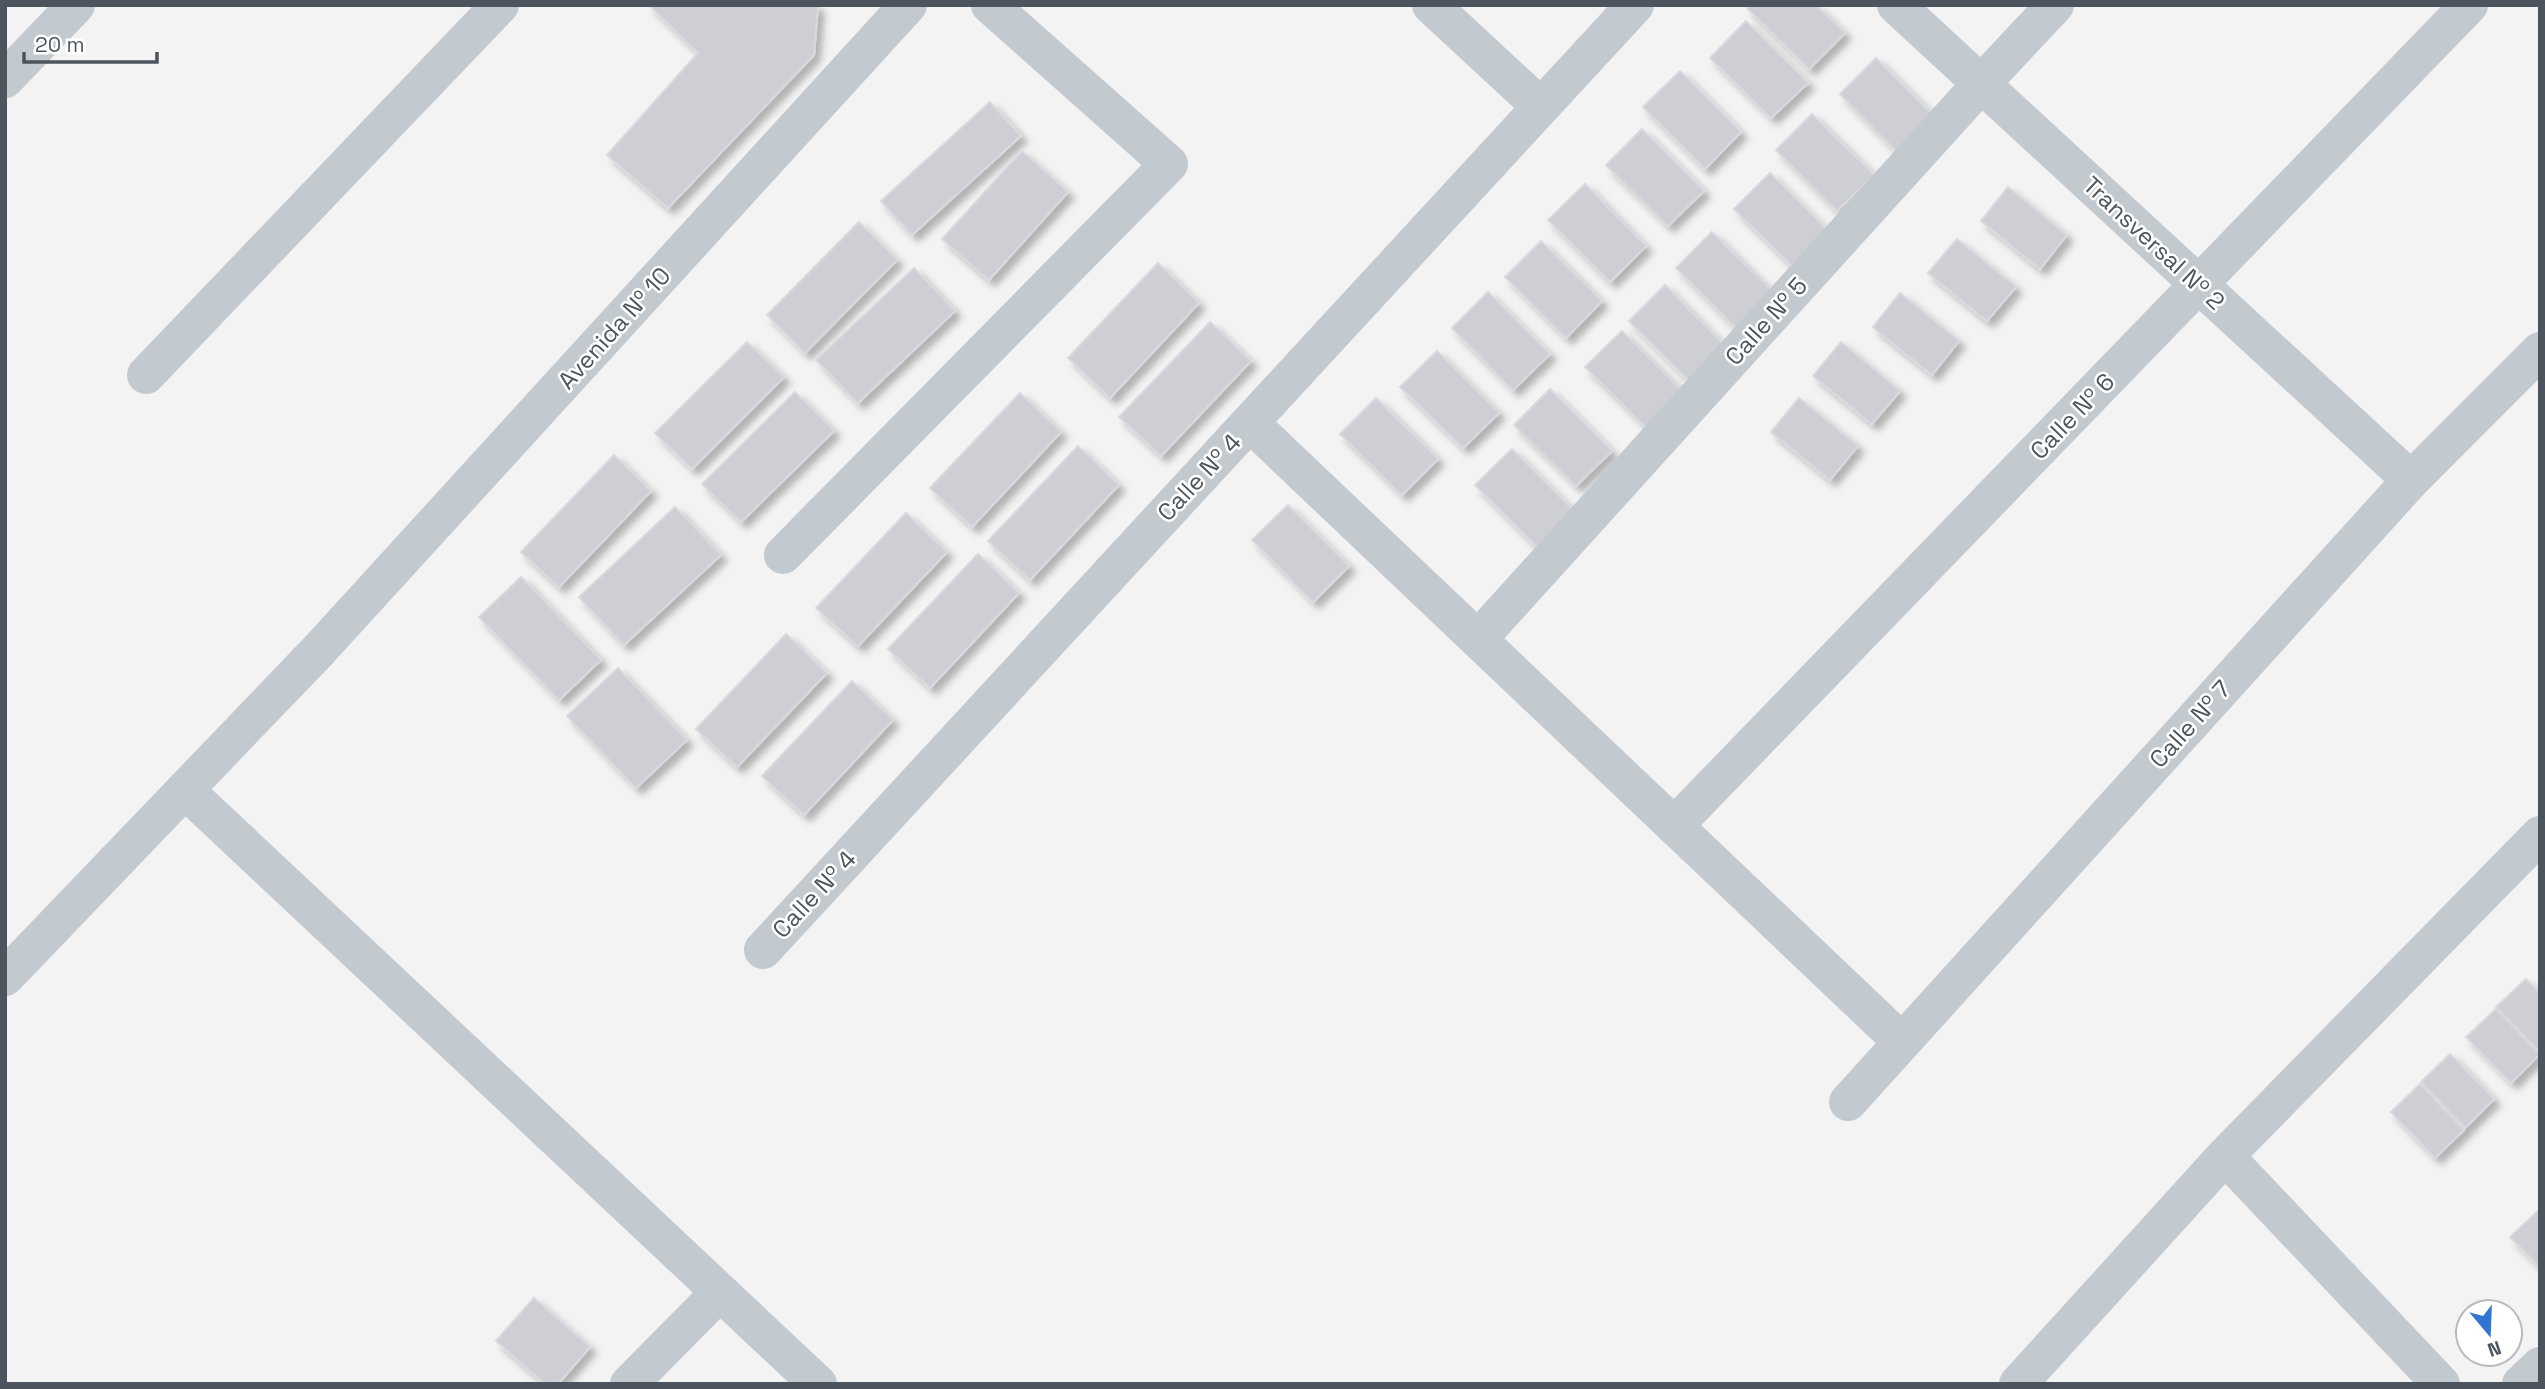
<svg xmlns="http://www.w3.org/2000/svg" width="2545" height="1389" font-family="'Space Grotesk',sans-serif">
<style>
.building{fill:#cdcfd4;stroke:#d7d9dd;stroke-width:2;filter:url(#shadow)}
.lines{fill:none;stroke-linecap:round;stroke-linejoin:round}
.minor{stroke:#c2c9cf;stroke-width:38}
.labels{text-anchor:middle;dominant-baseline:central;stroke-width:5;stroke-linejoin:round;paint-order:stroke}
.street-label{font-size:24px;fill:#4c555e;stroke:#fff}
</style>
<defs>
<filter id="shadow"><feDropShadow dx="6" dy="6" stdDeviation="3.5" flood-color="#0004"/></filter>
</defs>
<rect width="100%" height="100%" fill="#f4f3f3"/>
<!-- building -->
<path class="building" d="M649,5H818L814,55L668,208L607,155L698,53Z
M1750,5H1816L1845,33L1809,69L1747,8Z
M1746,21L1808,83L1771,118L1710,58Z
M1876,58L1937,119L1901,156L1840,94Z
M1680,71L1741,132L1705,169L1643,107Z
M990,102L1021,136L912,235L881,201Z
M1812,114L1874,175L1837,211L1776,150Z
M1642,129L1704,191L1668,226L1606,165Z
M1022,151L1068,192L989,280L942,239Z
M1770,173L1831,234L1796,270L1734,209Z
M1585,184L1646,246L1610,282L1548,220Z
M2008,187L2067,235L2040,269L1981,221Z
M859,222L897,260L805,353L767,315Z
M1712,232L1774,293L1737,329L1676,268Z
M1957,239L2016,287L1987,321L1928,273Z
M1541,241L1602,301L1566,338L1505,277Z
M1158,263L1199,303L1110,398L1068,358Z
M914,268L955,311L858,403L816,360Z
M1665,285L1726,347L1690,382L1629,321Z
M1488,292L1550,354L1513,390L1452,328Z
M1900,293L1959,341L1932,375L1873,327Z
M1210,322L1251,361L1161,456L1119,417Z
M1622,331L1683,392L1647,428L1585,367Z
M747,342L784,377L692,469L655,433Z
M1841,342L1900,391L1872,424L1813,376Z
M1437,351L1499,413L1463,448L1400,387Z
M1550,389L1612,451L1576,486L1514,425Z
M795,392L834,431L741,522L702,484Z
M1020,393L1061,432L972,527L930,488Z
M1376,398L1438,459L1402,495L1340,434Z
M1799,398L1858,446L1830,480L1771,432Z
M1078,446L1119,485L1030,580L988,541Z
M1512,449L1573,510L1537,547L1475,485Z
M614,455L651,491L559,587L521,552Z
M1288,505L1349,566L1313,602L1252,540Z
M675,507L721,555L624,645L579,597Z
M906,513L947,552L858,646L816,608Z
M978,554L1019,593L930,688L888,649Z
M521,577L601,660L559,700L479,617Z
M786,634L827,673L737,767L696,729Z
M618,668L687,740L636,788L567,716Z
M852,681L893,720L804,815L762,776Z
M2526,979L2540,993V1052L2496,1007Z
M2496,1009L2540,1054L2511,1083L2466,1037Z
M2450,1054L2494,1099L2465,1128L2421,1082Z
M2420,1084L2464,1130L2435,1158L2391,1112Z
M2540,1209V1267L2510,1237Z
M534,1298L590,1347L558,1384H545L496,1341Z"/>
<g class="lines">
<!-- minor -->
<path class="minor" d="M1431,5L1541,107
M1896,5L2411,480
M5,79L76,5
M146,375L500,5
M1250,423L1902,1042
M783,555L1169,164L990,5
M1479,638L1981,84L2055,5
M185,790L818,1384
M1674,826L2469,5
M763,950L1635,5
M5,977L319,650L908,5
M1848,1102L2411,480L2540,351
M2225,1156L2441,1384
M629,1384L720,1292
M2018,1384L2225,1156L2540,835
M2521,1384L2540,1366"/>
</g>
<g class="labels">
<!-- street labels -->
<g class="street-label">
<text transform="translate(2154 243) rotate(43)">Transversal Nº 2</text>
<text transform="translate(1766 321) rotate(-48)">Calle Nº 5</text>
<text transform="translate(614 328) rotate(-48)">Avenida N⁰ 10</text>
<text transform="translate(2072 416) rotate(-46)">Calle Nº 6</text>
<text transform="translate(1199 477) rotate(-47)">Calle Nº 4</text>
<text transform="translate(2190 724) rotate(-48)">Calle Nº 7</text>
<text transform="translate(814 894) rotate(-47)">Calle Nº 4</text>
</g>
</g>
<!-- border -->
<rect width="2545" height="1389" fill="none" stroke="#4c555e" stroke-width="14"/>
<!-- north arrow -->
<g transform="translate(2489 1333) rotate(161)"><circle r="33" fill="#ffffff" stroke="#b7bbbf" stroke-width="2"/>
<path d="M0-5L12 26L0 18L-12 26Z" fill="#3175d0"/>
<text y="-10" font-size="19" font-weight="bold" text-anchor="middle" fill="#4c555e">N</text>
</g>
<!-- scale -->
<path d="M24 52v10h133v-10" fill="none" stroke="#4c555e" stroke-width="3.5"/>
<text x="35" y="52" font-size="21" fill="#4c555e" stroke="#ffffff" stroke-width="5" paint-order="stroke">20 m</text>
</svg>
